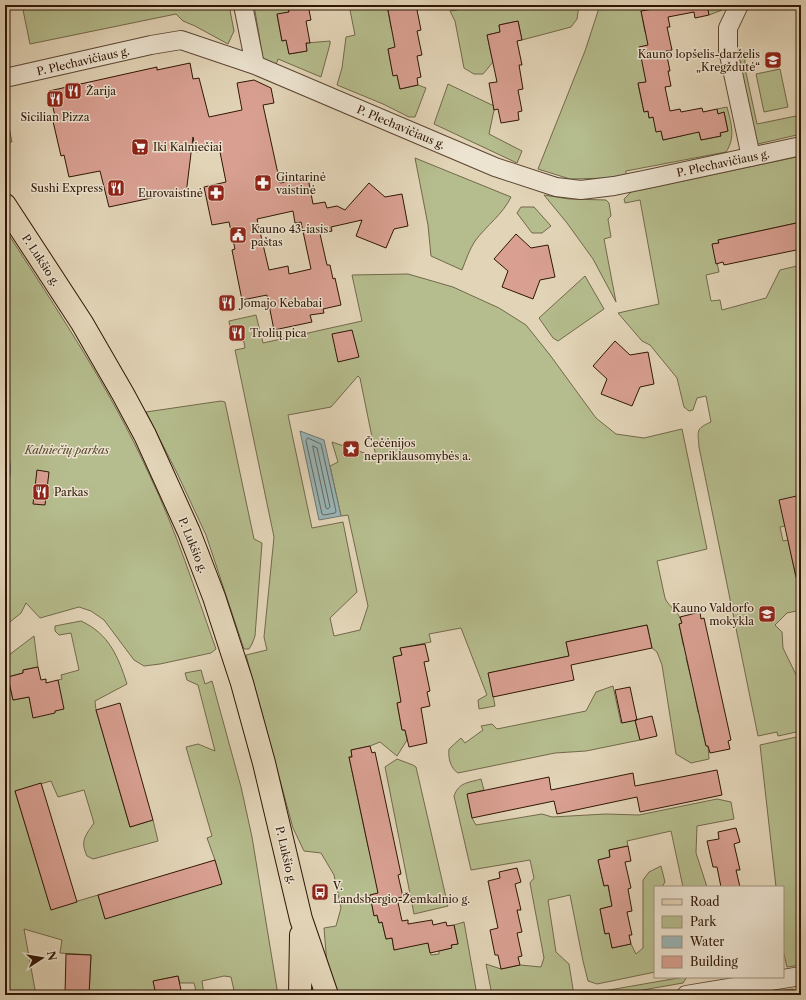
<svg xmlns="http://www.w3.org/2000/svg" width="806" height="1000" font-family="'Libre Caslon Text',serif">
<rect width="100%" height="100%" fill="#e2d4b7"/>
<filter id="stains"><feTurbulence type="fractalNoise" baseFrequency=".005" numOctaves="4"/><feColorMatrix values="0 0 0 0 .2 0 0 0 0 .09 0 0 0 0 .02 0 0 0 .5 -.17"/></filter>
<radialGradient id="worn" r=".72"><stop offset=".6" stop-color="#630" stop-opacity="0"/><stop offset="1" stop-color="#630" stop-opacity=".3"/></radialGradient>
<path fill="#b5bc8d" stroke="#72694a" fill-rule="evenodd" d="M22,5H229L234,31L228,44L195,26L183,21L176,14L30,44Z
M254,5H287L289,12L277,15L282,41L286,40L289,54L307,51L306,43L330,41V44L321,77L278,59L276,65L263,59Z
M349,5H387L391,27L400,47L388,49L393,75H397L400,89L418,85L426,88L415,117H409L383,104L337,85L342,68L346,37L355,35Z
M469,5H579L577,19L571,27L522,40L518,21L499,25L500,32L487,35L493,62L483,74H474L464,68L455,21L450,11L469,8Z
M600,5H652L653,9L641,11L645,32L650,31V81L638,84L644,112L648,111L649,118L653,117L661,131L663,140L685,135L698,128L701,140L721,136L720,133L728,131L724,112L718,114L717,109L727,107C731,123 736,137 726,152L626,171V176L610,178L570,179L538,169L585,51Z
M707,5H725L722,10L709,15Z
M745,51V68L757,124L801,115V134L758,144L755,139L737,57L738,53Z
M780,69L788,107L764,112L756,74Z
M448,84L494,106V110L489,134L522,151L517,163L434,124Z
M5,109L12,142L5,143Z
M801,156V222L718,240L719,243L713,244L719,272L706,275L711,301L720,300L722,310L766,298L780,270L801,265V495L785,526L780,527L783,541L788,540L801,600V610L787,613L775,625L782,632L783,648L801,685V731L778,736L777,732L758,736L699,447C698,431 695,429 711,422L706,396L697,398L693,410L689,411L684,407L677,378L650,345L642,341L618,313L659,304L640,200L625,203L624,199L631,192Z
M415,158L511,197C503,214 487,225 475,241C469,250 466,260 462,270L431,256L428,225Z
M544,195L569,199L606,200L609,203L611,216L608,219L611,237L604,239L616,302L593,259L567,223Z
M521,207H534L551,226L542,233H532L517,213Z
M5,229C56,308 110,388 149,474C176,530 195,590 216,649L211,653L160,664L144,666L134,660L104,620L91,611L79,607L40,618L26,603L21,613L5,626Z
M408,274L453,287L499,308L526,325L550,355L596,418L616,434L644,438L682,429L707,549L657,561L665,598C669,608 678,609 682,623L679,624L683,644L689,657L686,658L691,678L697,691L694,692L698,712H701V725L706,746H708L709,759L691,763L676,754L662,665L657,652L652,648L647,625L566,642L569,656L489,673L495,706L479,709L478,700L487,695L461,628L429,634L431,642L401,648L402,655L393,657L398,684L405,701L397,703L402,730H405L407,740L397,756L380,742L370,746L351,750L352,757H349L368,846L381,893L370,895L374,915H377L379,923L382,922L386,939L392,938L394,950L427,940L431,955L439,954V951L451,948V945L458,944L454,925L464,922L477,995H335L327,965L324,928L336,926L341,908L334,875L321,853L304,851L293,828L246,655L267,650L264,637L274,537L235,350L245,348L241,326L230,328L229,321L256,315L263,343L362,321L352,275ZM358,376L360,378L376,457L332,442L338,462L330,466L341,516L348,515L368,606L360,630L334,636L330,618L357,592L343,522L312,528L288,415L331,407Z
M585,276L604,309L558,341L553,338L539,318Z
M221,401L225,402L254,539L262,543L255,636L252,644L249,649H244L206,535L178,475L146,412Z
M81,621C109,634 118,656 127,684L95,701L96,710L130,827L153,820L158,841L93,859L87,856C80,841 85,836 94,823L84,790L58,797L51,781L15,791L51,909L98,895L105,918L215,860L207,838L212,836L186,747L198,744L215,751L198,685L187,680L185,673L201,670L205,684L212,681L241,787L252,837L278,995H235L231,977L224,976L202,981L204,995H197L194,983H180L178,976L154,981L156,995H89L91,955L60,953L62,940L24,929L36,995H5V658L34,636L38,667L23,670V673L8,677L13,700L29,697L33,717L55,711L58,680L62,679L61,675L79,670L71,633L59,635L55,631V626Z
M613,686L621,723L635,720L640,740L586,751L555,753L458,773C450,768 448,757 449,749L461,738L465,743L483,730L481,726L492,724L497,729L586,711L596,692Z
M801,736V965L787,967L783,950V887H776L760,745Z
M397,759L413,765L416,767L448,906L414,914L385,767Z
M481,779L484,790L468,794L472,818L476,825L542,814L552,817L606,814L639,815L717,799L731,802L734,819L697,826L696,853L707,887H683L671,831L627,841L628,846L609,850L610,857L598,860L604,886L608,885L612,906L600,909L605,934L609,933L612,948L631,944L636,954L643,948V880L649,872L661,866L665,882L662,887H655V972L597,984L588,981L583,961L570,895L548,900L556,952L569,964L574,995H492L486,964L501,969L520,965L541,967L544,958L530,883L534,878L530,860L471,870L454,796C459,782 468,783 481,779Z
M684,977H687L683,983L614,995H595L592,993Z
M793,989L797,992V995H753Z"/>
<path fill="#99b6b8" stroke="#6f7671" d="M300,431L324,440L341,516L319,520Z
M5,445C10,456 14,476 5,487Z"/>
<g fill="none" stroke-linecap="round" stroke-linejoin="round">
<path stroke="#64665f" stroke-width="1" d="M308,438L321,444L336,511L335,513L324,515L322,514L306,441Z
M313,446L317,448L330,507L328,509L326,508L313,448Z"/>
</g>
<path fill="#d9a092" stroke="#301606" fill-rule="evenodd" d="M287,5H308L311,20L306,21L310,43H306L307,51L289,54L286,40L282,41L277,14L289,12Z
M387,5H416L421,30L417,31L422,55L417,56L421,77L417,78L418,85L400,89L397,75L393,76L388,49L395,47Z
M652,5H707L709,15L695,18L694,12L668,17L670,27H667L672,50L666,51L670,71H668L671,86L665,87L670,111L680,109L681,112L702,108L703,112L717,109L718,114L724,112L728,131L720,133L721,136L701,140L699,132L663,140L661,131L656,132L653,117L649,118L648,111L644,112L638,83L646,82L639,47L648,45L641,11L653,9Z
M518,21L522,40L517,41L522,65H519L523,89L518,90L522,111L518,112L519,120L501,123L498,109L494,110L489,83L497,82L487,35L500,32L499,25Z
M190,63L193,79L199,78L209,117L242,110L237,83L254,80L271,88L274,103L263,105L280,183L308,178L313,204L325,202L327,208L337,206L345,210L369,183L385,197L402,194L408,226L394,229L386,248L356,236L362,220L331,227L332,231L320,234L327,265H330L333,279L335,278L341,305L323,309L324,313L310,315L312,322L274,330L267,295L242,300L232,250L235,249L229,222L212,225L204,187L226,182L219,147L196,152L193,137L186,194L173,197L170,194L109,207L100,171L69,177L64,155L61,156L52,117L55,116L49,91L157,67V70ZM293,211L295,223L301,222L311,269L289,274L288,266L269,270L257,219Z
M801,222V249L724,265L723,262L716,264L712,244L719,243L718,240Z
M516,234L531,248L548,245L555,277L540,280L533,299L502,287L508,271L494,259Z
M352,330L359,357L338,362L332,334Z
M615,341L630,355L648,352L654,384L640,387L632,406L601,394L607,379L593,366Z
M37,470L49,472L45,505L33,504Z
M801,495V576L796,577L779,500Z
M700,612L701,619L704,618L731,740L728,741L730,749L710,753L708,746H706L679,624L682,623L680,617Z
M647,625L652,648L571,665L574,680L493,697L488,673L569,656L566,642Z
M425,644L429,661L424,662L430,691L427,692L430,706L421,708L427,743L409,747L405,730H402L397,703L401,702L393,657L402,655L400,648Z
M38,667L41,680L46,679V683L58,680L64,709L55,711V713L33,718L29,697L13,700L8,677L23,673V670Z
M630,687L637,720L622,723L615,690Z
M120,703L153,820L130,827L96,710Z
M652,716L657,736L640,740L635,720Z
M370,746L372,753L375,752L401,874L398,875L403,897L397,898L402,921L408,920V924L432,920L433,925L446,922L447,926L454,925L458,944L451,945L452,948L430,953L428,943L394,950L392,938L386,939L382,922L379,923L377,915L374,916L370,895L378,893L349,757H352L351,750Z
M717,770L722,795L640,812L637,797L557,814L554,801L472,818L467,794L549,777L551,790L633,773L635,786Z
M41,783L77,902L51,910L15,791Z
M736,828L740,842L734,844L740,870H736L740,887H721L717,867H713L707,841L719,839L718,832Z
M628,846L631,861L625,862L631,888L628,889L632,911L627,912L632,935H629L631,944L612,948L609,933L605,934L600,909L612,906L608,885L604,886L598,860L610,857L609,850Z
M215,860L222,884L105,919L98,895Z
M517,868L521,882L515,884L521,910H517L522,932L517,933L522,956L518,957L520,965L501,969L498,955H495L490,930L498,928L488,881L500,878L499,872Z
M66,954L91,955L89,995H65Z
M178,976L182,995H156L153,981Z"/>
<g fill="none" stroke-linecap="round" stroke-linejoin="round">
<defs>
<path id="minor" d="M243,5L255,65
M739,5L728,28V50L751,157
M5,78L151,45L181,40L255,65L495,167L556,187L581,190L614,186L653,178L801,146
M686,995L801,976"/>
<path id="major" d="M5,205L82,323L123,394L145,435L189,532L214,597L242,683L264,763L301,919L327,995
M300,995L301,935"/>
</defs>
<use href="#minor" stroke="#5c4632" stroke-width="20"/>
<use href="#major" stroke="#301606" stroke-width="24"/>
<use href="#minor" stroke="#ece3d0" stroke-width="18"/>
<use href="#major" stroke="#e2d4b7" stroke-width="22"/>
</g>
<defs>
<symbol id="school-square" viewBox="-11 -11 22 22"><rect x="-9" y="-9" width="18" height="18" rx="4" fill="#8f2418" stroke="#ece3d0"/><path d="M0-5L7-2L0 1L-7-2ZM-4 1L0 2.5L4 1V4Q0 6-4 4Z" fill="#fff"/></symbol>
<symbol id="restaurant-square" viewBox="-11 -11 22 22"><rect x="-9" y="-9" width="18" height="18" rx="4" fill="#8f2418" stroke="#ece3d0"/><path d="M-5-6h1v4h1v-4h1v4h1v-4h1v5L-1.5 .5V6h-2V.5L-5-1ZM5-6V6H3V1.5H1.5Q1.5-4 5-6Z" fill="#fff"/></symbol>
<symbol id="supermarket-square" viewBox="-11 -11 22 22"><rect x="-9" y="-9" width="18" height="18" rx="4" fill="#8f2418" stroke="#ece3d0"/><path d="M-6-5.5h2.5l.6 2H6L4.5 2H-2.5L-4.4-4H-6ZM-1.5 3.2a1.3 1.3 0 1 0 .1 0ZM3 3.2a1.3 1.3 0 1 0 .1 0Z" fill="#fff"/></symbol>
<symbol id="pharmacy-square" viewBox="-11 -11 22 22"><rect x="-9" y="-9" width="18" height="18" rx="4" fill="#8f2418" stroke="#ece3d0"/><path d="M-2-6h4v4h4v4h-4v4h-4v-4h-4v-4h4Z" fill="#fff"/></symbol>
<symbol id="civic-square" viewBox="-11 -11 22 22"><rect x="-9" y="-9" width="18" height="18" rx="4" fill="#8f2418" stroke="#ece3d0"/><path d="M-.6-6.5H3V-4.5H.6V-3L4-1V1h2V6H-6V1h2V-1L-.6-3ZM-1.2 2.5V6h2.4V2.5Z" fill="#fff"/></symbol>
<symbol id="sight-square" viewBox="-11 -11 22 22"><rect x="-9" y="-9" width="18" height="18" rx="4" fill="#8f2418" stroke="#ece3d0"/><path d="M0-6L1.8-2.2L6-1.7L2.9 1.2L3.7 5.4L0 3.3L-3.7 5.4L-2.9 1.2L-6-1.7L-1.8-2.2Z" fill="#fff"/></symbol>
<symbol id="bus-square" viewBox="-11 -11 22 22"><rect x="-9" y="-9" width="18" height="18" rx="4" fill="#8f2418" stroke="#ece3d0"/><path d="M-5-6H5V4H4V6H2V4H-2V6H-4V4H-5ZM-3.5-4V0h7V-4ZM-3.5 1.2v1.5H-2V1.2ZM2 1.2v1.5H3.5V1.2Z" fill="#fff"/></symbol>
</defs>
<g fill-rule="evenodd">
<use href="#school-square" x="763" y="50" width="20" height="20"/>
<use href="#restaurant-square" x="63" y="81" width="20" height="20"/>
<use href="#restaurant-square" x="45" y="89" width="20" height="20"/>
<use href="#supermarket-square" x="130" y="137" width="20" height="20"/>
<use href="#pharmacy-square" x="253" y="173" width="20" height="20"/>
<use href="#restaurant-square" x="106" y="178" width="20" height="20"/>
<use href="#pharmacy-square" x="206" y="183" width="20" height="20"/>
<use href="#civic-square" x="228" y="225" width="20" height="20"/>
<use href="#restaurant-square" x="217" y="293" width="20" height="20"/>
<use href="#restaurant-square" x="227" y="323" width="20" height="20"/>
<use href="#sight-square" x="341" y="439" width="20" height="20"/>
<use href="#restaurant-square" x="31" y="482" width="20" height="20"/>
<use href="#school-square" x="757" y="604" width="20" height="20"/>
<use href="#bus-square" x="310" y="882" width="20" height="20"/>
</g>
<g text-anchor="middle" stroke-width="3" stroke-linejoin="round" paint-order="stroke">
<g font-size="11" fill="#301606" stroke="#ece3d0" text-anchor="start">
<text x="760" y="58" text-anchor="end">Kauno lopšelis-darželis<tspan x="760" dy="13">„Kregždutė“</tspan></text>
<text x="86" y="95">Žarija</text>
<text x="55" y="121" text-anchor="middle">Sicilian Pizza</text>
<text x="153" y="151">Iki Kalniečiai</text>
<text x="276" y="181">Gintarinė<tspan x="276" dy="13">vaistinė</tspan></text>
<text x="103" y="192" text-anchor="end">Sushi Express</text>
<text x="203" y="197" text-anchor="end">Eurovaistinė</text>
<text x="251" y="233">Kauno 43-iasis<tspan x="251" dy="13">paštas</tspan></text>
<text x="240" y="307">Jomajo Kebabai</text>
<text x="250" y="337">Trolių pica</text>
<text x="364" y="447">Čečėnijos<tspan x="364" dy="13">nepriklausomybės a.</tspan></text>
<text x="54" y="496">Parkas</text>
<text x="754" y="612" text-anchor="end">Kauno Valdorfo<tspan x="754" dy="13">mokykla</tspan></text>
<text x="333" y="890">V.<tspan x="333" dy="13">Landsbergio-Žemkalnio g.</tspan></text>
</g>
<g font-size="11" fill="#301606" stroke="#ece3d0">
<text transform="translate(83 61) rotate(-13)" y="4">P. Plechavičiaus g.</text>
<text transform="translate(401 127) rotate(23)" y="4">P. Plechavičiaus g.</text>
<text transform="translate(723 163) rotate(-12)" y="4">P. Plechavičiaus g.</text>
<text transform="translate(41 260) rotate(57)" y="4">P. Lukšio g.</text>
<text transform="translate(193 545) rotate(68)" y="4">P. Lukšio g.</text>
<text transform="translate(286 855) rotate(77)" y="4">P. Lukšio g.</text>
</g>
<g font-size="11" font-style="italic" fill="#58482e" stroke="#ece3d0">
<text x="67" y="454">Kalniečių parkas</text>
</g>
</g>
<rect width="806" height="1000" fill="none" stroke="#e2d4b7" stroke-width="20"/>
<rect x="6" y="6" width="794" height="988" fill="none" stroke="#301606" stroke-width="2"/>
<rect x="10" y="10" width="786" height="980" fill="none" stroke="#301606"/>
<rect x="654" y="886" width="130" height="92" fill="#ece3d0" stroke="#a1917f"/>
<rect x="662" y="899" width="20" height="6" fill="#e2d4b7" stroke="#a1917f"/>
<text x="690" y="906" font-size="12" fill="#301606">Road</text>
<rect x="662" y="916" width="20" height="12" fill="#b5bc8d" stroke="#a1917f"/>
<text x="690" y="926" font-size="12" fill="#301606">Park</text>
<rect x="662" y="936" width="20" height="12" fill="#99b6b8" stroke="#a1917f"/>
<text x="690" y="946" font-size="12" fill="#301606">Water</text>
<rect x="662" y="956" width="20" height="12" fill="#d9a092" stroke="#a1917f"/>
<text x="690" y="966" font-size="12" fill="#301606">Building</text>
<g transform="translate(42 958) rotate(78)" stroke="#ece3d0" stroke-width="3" paint-order="stroke">
<path d="M0-3L7 15L0 10L-7 15Z" fill="#301606"/>
<text y="-6" font-size="11" font-weight="bold" text-anchor="middle" fill="#301606">N</text>
</g>
<rect width="100%" height="100%" filter="url(#stains)"/>
<rect width="100%" height="100%" fill="url(#worn)"/>
</svg>
